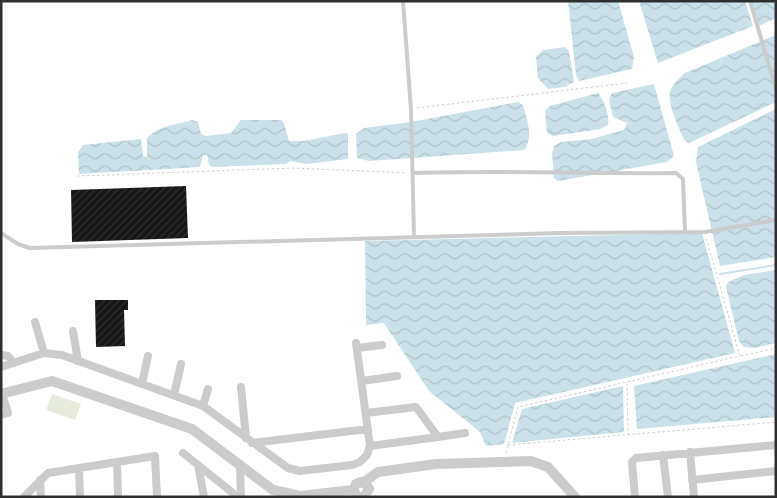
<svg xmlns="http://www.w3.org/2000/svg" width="777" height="498" font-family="Montserrat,sans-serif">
<defs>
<pattern id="water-waves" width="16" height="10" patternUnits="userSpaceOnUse" patternTransform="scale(1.25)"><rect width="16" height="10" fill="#cbe1e9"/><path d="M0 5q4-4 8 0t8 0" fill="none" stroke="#afc1c8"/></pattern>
<pattern id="building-hatch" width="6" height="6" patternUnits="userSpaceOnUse" patternTransform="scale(1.25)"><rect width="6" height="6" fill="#161616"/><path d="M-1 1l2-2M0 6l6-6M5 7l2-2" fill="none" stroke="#303030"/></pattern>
</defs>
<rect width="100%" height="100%" fill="#fff"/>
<path fill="#e6ebde" d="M52,394L81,404L75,420L46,410Z"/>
<path fill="url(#water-waves)" d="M568,1H618L634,57L632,69L579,81L576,75Z
M639,1H745L753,26L658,63Z
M751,1H776V18L759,26Z
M776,35V102L689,143L684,140C679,127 668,107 670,93C671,85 679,78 685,73Z
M565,47L569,51L574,82L565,87L548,89L538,78L536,57L543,50Z
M654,84L674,156L667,162L558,181L554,178L552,153L554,146L561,142L592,139L624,130L627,123L613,117L609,100L612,93Z
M598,93C604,100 610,116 608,125L600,129L553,136L547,133L545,111L550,106Z
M518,102L523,105C527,119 534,138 524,150L369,161L357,158L356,134L364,128L411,122Z
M776,109V257L720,266L696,162L698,147Z
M192,120L198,122L201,134L206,136L231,133L241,120H281L284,123L289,141H304L345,133L348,134V159L306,164L290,161L286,164L212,167L209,165L207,155H203L200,167L79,174L78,152L83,145L141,139L143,156L147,157V138C159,125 177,125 192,120Z
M702,233L735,353L515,403L504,444L486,446L480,432L429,391L384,323L366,325L365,241Z
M776,270V343L755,348L744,347L739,341L726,287L728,282L744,275Z
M776,354V417L637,429L634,386Z
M623,386L624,432L512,443L522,409Z"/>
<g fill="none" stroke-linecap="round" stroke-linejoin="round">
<path stroke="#cbe1e9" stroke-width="2" d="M720,274L776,265"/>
</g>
<path fill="url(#building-hatch)" d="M186,186L188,238L72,242L71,190Z
M95,300H128V310H124L125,346L96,347Z"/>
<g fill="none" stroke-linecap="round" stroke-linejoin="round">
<path stroke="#ccc" stroke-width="1" stroke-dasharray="2.5 2.5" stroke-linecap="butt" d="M417,108L627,83
M77,176L293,168L407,173
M741,356L776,348
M627,383L628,434
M508,445L776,422
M506,453L518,407L740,356L706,238"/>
<path stroke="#ccc" stroke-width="4" d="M403,1L411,110L414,237
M750,1L776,89
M413,173C501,170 588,174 676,173L683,179L685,232
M1,233L18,244L30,248L560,233L705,232L776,220"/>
<path stroke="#ccc" stroke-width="8" d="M35,322L44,353
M73,331L78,361
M357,348L382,345
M1,355L8,356L14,363
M1,367L44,353L62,355L203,406L288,468L300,471L352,465L360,462L367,455L370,446L356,343
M362,381L397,376
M142,384L148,356
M241,387L246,438
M174,395L181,364
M203,406L208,389
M366,413L416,407L438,437L370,446
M1,415L8,413L2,394
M438,437L465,433
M252,443L368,429
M690,452L694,497
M183,453L238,497
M663,455L668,497
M117,462L118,497
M198,465L204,497
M240,466L241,497
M79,468L80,497
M40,480L41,497
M692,480L776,471
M24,497L48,473L155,456L157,497
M635,497L632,462L636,458L776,445"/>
<path stroke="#ccc" stroke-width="10" d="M1,394L52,381L192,429L273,490L300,496L353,490
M364,482L378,472L436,464L531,461L548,467L575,497
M358,497L353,490L356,484L361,482L366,484L369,489L364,497"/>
</g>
<rect width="777" height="498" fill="none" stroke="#2f2f2f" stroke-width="5"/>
</svg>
